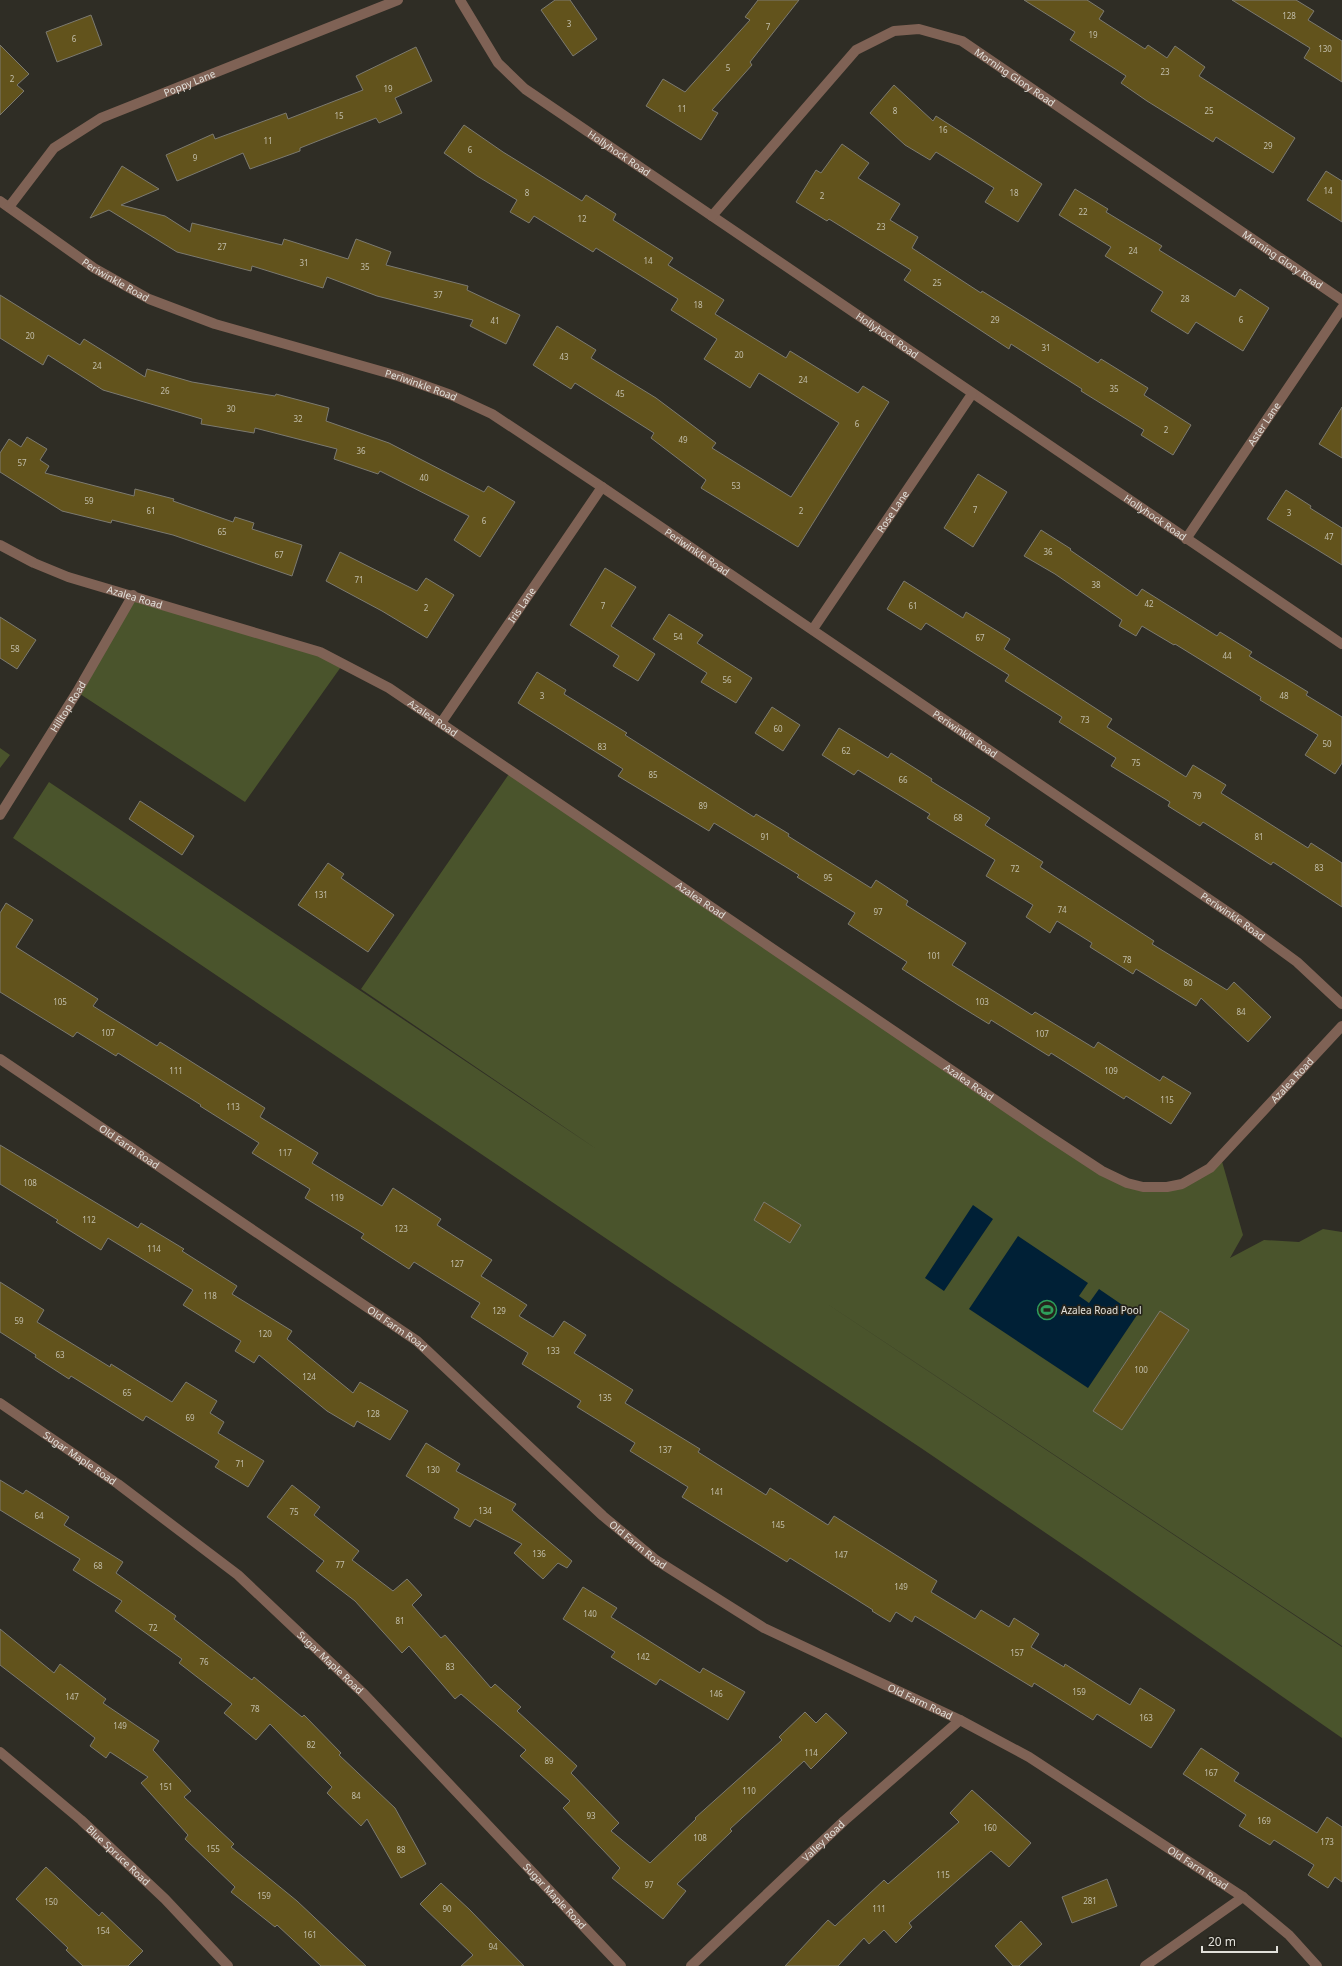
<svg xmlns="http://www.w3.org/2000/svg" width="1342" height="1966" font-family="'Noto Sans',sans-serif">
<rect width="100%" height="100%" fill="#2f2d25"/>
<path fill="#4a542c" d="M133,595L343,664L245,802L77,692Z
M0,748L10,755L0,768Z
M511,771L1127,1183L1167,1187L1221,1158L1243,1235L1230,1258L1264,1240L1299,1242L1323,1229L1342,1232V1646L820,1299L1342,1647V1738L1106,1574L921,1448L675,1285L13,838L49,782L598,1150L361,989Z"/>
<path fill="#002036" d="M973,1205L993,1219L944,1291L925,1278Z
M1018,1236L1088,1283L1079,1296L1089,1303L1099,1289L1137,1315L1088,1388L969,1309Z"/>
<path fill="#62531c" stroke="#7c7a70" d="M555,0H570L597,39L573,56L541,10Z
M758,0H799L750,62L752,65L712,110L718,113L701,140L646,106L663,79L685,92L750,20L745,17Z
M1024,0H1087L1104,11L1099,19L1145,49L1148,45L1167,58L1175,46L1205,67L1199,76L1295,138L1273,173L1216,137L1213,142L1147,101L1121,83L1126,76L1070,40L1075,32Z
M1232,0H1296L1314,11L1308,20L1342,41V82L1304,58L1310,48Z
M91,15L102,45L57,62L46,32Z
M0,45L29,74L17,85L24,91L0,115Z
M416,47L432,81L395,98L402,113L379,123L376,118L300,148V151L250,169L243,153L177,181L166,155L213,134L215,139L286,113L288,119L363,90L356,76Z
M894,85L933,121L936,116L1042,184L1018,222L985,202L994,188L936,152L930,160L905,145L870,113Z
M464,125L503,152L582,201L586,195L616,214L613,220L673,258L668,265L724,300L715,314L786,358L790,351L858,393L863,386L889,402L798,547L701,488L706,480L651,438L654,433L575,383L571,389L533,365L557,326L596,350L591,358L656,398L716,443L712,448L791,497L839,423L759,373L750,388L704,359L717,339L671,310L678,299L596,248L593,252L534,216L529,223L510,212L517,200L477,176L444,153Z
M842,144L869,163L858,178L900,204L890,220L918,237L912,248L981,293L982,291L1098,363L1101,359L1148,388L1144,395L1191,425L1173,455L1141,435L1144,430L1081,391L1082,389L1011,344L1009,349L904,280L911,270L829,219L827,221L796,202L816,170L821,173Z
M122,166L159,189L121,205L165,216L190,232L192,223L282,245L284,239L348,259L356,239L391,252L386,265L468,286L467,290L520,315L506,344L470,326L473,320L377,296L327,277L323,288L252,266L251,271L177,252L109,210L90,218Z
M1326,171L1342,181V222L1307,200Z
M1075,189L1108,209L1106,212L1162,246L1159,250L1235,297L1240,289L1269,308L1243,351L1196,322L1188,334L1151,311L1163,292L1105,256L1111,247L1059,215Z
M0,295L80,345L84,339L145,377L147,369L192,382L275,396L276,394L329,408L326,421L389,443L484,492L488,486L515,502L480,557L454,540L469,516L380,471L378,474L334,459L337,449L255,428L254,433L201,424L202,419L103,390L48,355L43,365L0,338Z
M1342,407V458L1319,444Z
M27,437L47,449L40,460L49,466L45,473L134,496L135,489L174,499L173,501L233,522L235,517L254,523L252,529L302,545L292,576L173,535L112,520L111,523L62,511L0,472V453L9,439L21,447Z
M978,474L1007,492L973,547L944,528Z
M1286,490L1311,506L1310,508L1342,528V565L1267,519Z
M1041,530L1071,549L1070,550L1137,596L1142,589L1217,636L1220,632L1252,652L1249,656L1308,692L1306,695L1342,717V763L1335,774L1305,755L1318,735L1260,700L1261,697L1175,644L1174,645L1142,626L1136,636L1119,626L1122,620L1055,574L1024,556Z
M340,552L417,591L426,578L454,595L427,638L382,611L326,581Z
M605,568L636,587L611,626L655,654L638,681L613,666L619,656L570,625Z
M904,581L963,618L966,612L1010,639L1004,649L1112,719L1107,727L1186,777L1193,765L1226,785L1221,793L1308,848L1311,843L1342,863V907L1273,862L1271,865L1203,822L1200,826L1168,806L1170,802L1111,766L1116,758L1059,722L1062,717L1005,681L1009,675L926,623L921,630L887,609Z
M669,614L703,635L697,643L752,678L736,703L701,682L707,673L653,639Z
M0,617L36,640L17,669L0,658Z
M537,672L566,690L564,694L627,733L625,735L754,817L756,814L789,834L788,836L871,888L876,880L908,901L906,905L966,943L952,965L1032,1015L1035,1012L1094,1048L1098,1042L1160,1081L1163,1076L1191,1093L1171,1124L1126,1096L1124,1099L1051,1053L1049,1056L991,1020L989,1024L958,1005L902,969L907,962L848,924L855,913L797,877L799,875L714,823L709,831L618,776L623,769L518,703Z
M772,707L800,725L783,751L755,733Z
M839,728L888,758L891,753L932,779L931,781L990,818L985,825L1043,862L1040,867L1154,941L1152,944L1227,990L1234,982L1271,1017L1248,1042L1201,998L1196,1006L1136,969L1133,974L1090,947L1092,943L1057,921L1050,933L1026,917L1033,905L986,876L995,860L927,818L930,814L858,770L854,775L822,755Z
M140,801L194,836L182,855L129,819Z
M328,863L344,874L341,878L394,915L368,952L298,905Z
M6,903L33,920L16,947L98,999L93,1006L157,1046L160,1042L265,1108L260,1117L318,1153L312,1163L382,1206L393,1188L441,1219L437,1225L492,1260L481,1276L527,1305L519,1316L553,1337L564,1321L586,1335L574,1353L633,1390L625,1403L700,1449L698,1452L766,1495L770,1488L828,1525L834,1516L937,1581L931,1592L975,1619L981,1610L1009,1627L1014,1618L1039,1634L1031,1647L1064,1667L1065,1664L1130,1705L1140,1688L1175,1710L1151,1748L1097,1714L1093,1720L1034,1683L1032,1687L915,1616L912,1622L896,1612L890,1622L872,1611L873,1610L790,1558L787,1562L682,1497L688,1487L630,1451L635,1443L577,1407L581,1401L522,1364L528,1353L471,1317L480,1303L414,1262L409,1269L361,1238L364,1234L305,1198L310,1189L252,1153L259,1143L200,1106L201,1105L118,1053L116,1056L77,1032L73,1037L0,992V913Z
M0,1145L138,1228L141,1223L184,1249L182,1251L237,1286L232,1294L292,1331L287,1339L353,1393L360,1382L408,1411L390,1440L357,1421L354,1427L327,1411L259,1355L254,1363L235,1351L241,1341L183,1305L193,1290L108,1238L101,1250L56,1222L58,1220L0,1184Z
M764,1202L801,1225L790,1243L754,1220Z
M0,1282L44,1310L37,1322L110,1367L111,1364L172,1402L186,1382L217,1401L210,1413L224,1422L218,1433L264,1461L248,1487L215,1467L219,1461L146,1416L143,1421L71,1376L69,1379L35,1357L36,1355L0,1332Z
M1160,1311L1189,1330L1122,1430L1093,1411Z
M426,1443L460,1464L456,1471L516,1504L512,1510L572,1561L567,1568L558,1563L543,1579L514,1553L522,1544L475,1519L470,1527L454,1518L459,1509L406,1476Z
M0,1480L23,1494L26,1490L69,1517L64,1525L123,1562L116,1573L176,1616L174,1619L252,1680L254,1677L302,1717L304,1715L341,1753L339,1755L395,1808L426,1864L401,1878L367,1819L361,1826L327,1793L332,1787L270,1724L256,1740L224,1713L232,1704L179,1663L182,1659L115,1611L122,1601L73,1570L80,1559L0,1510Z
M292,1485L320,1507L314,1515L359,1551L352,1560L393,1591L407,1579L422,1595L412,1605L441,1638L445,1635L491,1688L495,1684L521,1707L517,1711L577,1766L571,1773L619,1823L611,1831L650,1863L696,1819L695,1818L782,1740L779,1737L805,1712L816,1723L826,1713L847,1733L811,1769L804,1761L730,1829L732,1831L677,1884L686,1891L663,1919L612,1878L620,1868L563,1808L570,1801L520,1756L526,1750L461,1694L455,1699L409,1646L402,1653L355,1601L316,1571L324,1561L267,1517Z
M583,1587L617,1608L611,1617L700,1673L703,1668L745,1692L728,1720L660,1679L656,1685L611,1657L615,1652L563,1619Z
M0,1629L54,1673L60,1664L106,1699L103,1703L159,1741L153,1750L191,1791L184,1797L234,1844L231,1847L297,1901L366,1966H321L277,1925L275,1927L231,1892L235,1887L185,1839L188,1835L141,1783L148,1777L110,1752L106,1758L90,1746L95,1738L0,1665Z
M1201,1748L1239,1773L1234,1781L1317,1833L1327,1817L1342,1827V1882L1335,1877L1328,1888L1308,1875L1314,1865L1274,1840L1270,1845L1239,1826L1246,1815L1183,1774Z
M972,1790L1031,1843L1009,1867L991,1851L909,1923L912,1927L896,1943L884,1930L869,1944L864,1938L838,1966H785L828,1920L835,1926L884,1880L888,1884L959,1822L950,1813Z
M46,1867L99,1916L102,1912L143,1951L128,1966H83L66,1950L68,1948L16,1899Z
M1107,1879L1117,1906L1072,1923L1062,1897Z
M441,1883L470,1910L524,1966H461L473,1955L420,1904Z
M1021,1921L1042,1944L1019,1966H1013L995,1946Z"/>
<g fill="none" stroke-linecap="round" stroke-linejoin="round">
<g stroke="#7f6255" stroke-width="10">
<path id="s1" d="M460,0L498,63L525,89L1342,644"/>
<path id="s2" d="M0,201L94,268L149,299L215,324L398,376L451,395L492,414L602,487L1241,921L1297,962L1342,1004"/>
<path id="s3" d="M9,207L54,148L101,118L398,0"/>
<path id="s4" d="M712,216L856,50L894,31L919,29L962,41L1342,300"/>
<path id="s5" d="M1186,539L1342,308"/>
<path id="s6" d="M0,545L34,563L68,577L320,652L389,688L1041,1131L1102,1171L1127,1183L1143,1187H1167L1182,1184L1210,1168L1342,1026"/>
<path id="s7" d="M813,629L972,394"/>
<path id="s8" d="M441,723L602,487"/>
<path id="s9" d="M0,815L77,692L133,595"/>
<path id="s10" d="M0,1059L417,1341L603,1516L656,1560L764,1628L960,1720L1029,1757L1243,1897L1289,1935L1317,1966"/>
<path id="s11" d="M0,1403L118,1484L238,1575L364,1694L621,1966"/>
<path id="s12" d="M0,1752L81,1820L165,1899L228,1966"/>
<path id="s13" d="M691,1966L844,1821L960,1720"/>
<path d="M1145,1966L1243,1897"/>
</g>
</g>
<defs>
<symbol id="stadium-ring" viewBox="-11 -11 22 22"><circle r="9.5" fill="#25231b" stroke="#2e9e5b" stroke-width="1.5"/><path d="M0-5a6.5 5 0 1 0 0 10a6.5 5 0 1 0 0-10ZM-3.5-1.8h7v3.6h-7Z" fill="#2e9e5b"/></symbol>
</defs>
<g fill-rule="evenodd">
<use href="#stadium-ring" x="1036" y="1299" width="22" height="22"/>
</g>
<g text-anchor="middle" stroke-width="3.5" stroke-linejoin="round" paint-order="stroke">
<g font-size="8" fill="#c2beab">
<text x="1289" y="19">128</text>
<text x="569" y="27">3</text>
<text x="768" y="30">7</text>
<text x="1093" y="38">19</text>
<text x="74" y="42">6</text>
<text x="1325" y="52">130</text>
<text x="728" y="71">5</text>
<text x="1165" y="75">23</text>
<text x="12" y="82">2</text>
<text x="388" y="92">19</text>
<text x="682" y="112">11</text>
<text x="895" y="114">8</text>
<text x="1209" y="114">25</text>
<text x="339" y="119">15</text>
<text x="943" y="133">16</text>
<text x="268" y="144">11</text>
<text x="1268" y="149">29</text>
<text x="470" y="153">6</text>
<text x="195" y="161">9</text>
<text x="1328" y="194">14</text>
<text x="527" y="196">8</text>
<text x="1014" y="196">18</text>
<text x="822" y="199">2</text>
<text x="1083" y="215">22</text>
<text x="582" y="222">12</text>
<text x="881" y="230">23</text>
<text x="222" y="250">27</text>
<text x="1133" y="254">24</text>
<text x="648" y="264">14</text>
<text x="304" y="266">31</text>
<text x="365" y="270">35</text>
<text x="937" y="286">25</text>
<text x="438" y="298">37</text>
<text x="1185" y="302">28</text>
<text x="698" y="308">18</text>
<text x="995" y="323">29</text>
<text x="1241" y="323">6</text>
<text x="495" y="324">41</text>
<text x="30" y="339">20</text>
<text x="1046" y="351">31</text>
<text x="739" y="358">20</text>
<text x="564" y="360">43</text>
<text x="97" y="369">24</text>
<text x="803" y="383">24</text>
<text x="1114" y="392">35</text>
<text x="165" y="394">26</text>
<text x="620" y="397">45</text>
<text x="231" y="412">30</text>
<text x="298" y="422">32</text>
<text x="857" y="427">6</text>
<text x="1166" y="433">2</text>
<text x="683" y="443">49</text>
<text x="361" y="454">36</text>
<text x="22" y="466">57</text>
<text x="424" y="481">40</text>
<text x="736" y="489">53</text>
<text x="89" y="504">59</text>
<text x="975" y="513">7</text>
<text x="151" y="514">61</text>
<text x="801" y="514">2</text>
<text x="1289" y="516">3</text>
<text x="484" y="524">6</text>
<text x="222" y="535">65</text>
<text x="1329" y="540">47</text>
<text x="1048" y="555">36</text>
<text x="279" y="558">67</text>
<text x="359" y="583">71</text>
<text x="1096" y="588">38</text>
<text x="1149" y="607">42</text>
<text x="603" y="609">7</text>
<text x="913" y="609">61</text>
<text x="426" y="611">2</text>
<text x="678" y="640">54</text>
<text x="980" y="641">67</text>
<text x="15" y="652">58</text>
<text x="1227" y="659">44</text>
<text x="727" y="683">56</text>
<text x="542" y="699">3</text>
<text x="1284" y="699">48</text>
<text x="1085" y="723">73</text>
<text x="778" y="732">60</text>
<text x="1327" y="747">50</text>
<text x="602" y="750">83</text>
<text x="846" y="754">62</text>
<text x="1136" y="766">75</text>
<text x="653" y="778">85</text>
<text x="903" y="783">66</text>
<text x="1197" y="799">79</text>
<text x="703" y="809">89</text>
<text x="958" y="821">68</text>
<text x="765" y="840">91</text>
<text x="1259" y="840">81</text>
<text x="1319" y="871">83</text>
<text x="1015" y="872">72</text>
<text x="828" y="881">95</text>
<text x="321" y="898">131</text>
<text x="1062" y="913">74</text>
<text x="878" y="915">97</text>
<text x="934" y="959">101</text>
<text x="1127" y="963">78</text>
<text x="1188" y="986">80</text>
<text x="60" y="1005">105</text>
<text x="982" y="1005">103</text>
<text x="1241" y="1015">84</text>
<text x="108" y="1036">107</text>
<text x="1042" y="1037">107</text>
<text x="176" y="1074">111</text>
<text x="1111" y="1074">109</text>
<text x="1167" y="1103">115</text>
<text x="233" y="1110">113</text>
<text x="285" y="1156">117</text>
<text x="30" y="1186">108</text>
<text x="337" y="1201">119</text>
<text x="89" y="1223">112</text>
<text x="401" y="1232">123</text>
<text x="154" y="1252">114</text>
<text x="457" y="1267">127</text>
<text x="210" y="1299">118</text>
<text x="499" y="1314">129</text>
<text x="19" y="1324">59</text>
<text x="265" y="1337">120</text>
<text x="553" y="1354">133</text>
<text x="60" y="1358">63</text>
<text x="1141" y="1373">100</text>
<text x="309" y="1380">124</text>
<text x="127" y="1396">65</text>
<text x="605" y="1401">135</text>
<text x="373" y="1417">128</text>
<text x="190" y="1421">69</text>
<text x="665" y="1453">137</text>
<text x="240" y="1467">71</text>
<text x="433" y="1473">130</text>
<text x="717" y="1495">141</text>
<text x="485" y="1514">134</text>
<text x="294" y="1515">75</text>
<text x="39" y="1519">64</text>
<text x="778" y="1528">145</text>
<text x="539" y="1557">136</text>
<text x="841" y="1558">147</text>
<text x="340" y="1568">77</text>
<text x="98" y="1569">68</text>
<text x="901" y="1590">149</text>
<text x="590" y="1617">140</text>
<text x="400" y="1624">81</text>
<text x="153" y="1631">72</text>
<text x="1017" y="1656">157</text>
<text x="643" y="1660">142</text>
<text x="204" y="1665">76</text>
<text x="450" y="1670">83</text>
<text x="1079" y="1695">159</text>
<text x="716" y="1697">146</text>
<text x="72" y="1700">147</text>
<text x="255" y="1712">78</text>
<text x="1146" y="1721">163</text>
<text x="120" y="1729">149</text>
<text x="311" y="1748">82</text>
<text x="811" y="1756">114</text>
<text x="549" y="1764">89</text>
<text x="1211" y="1776">167</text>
<text x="166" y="1790">151</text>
<text x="749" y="1794">110</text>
<text x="356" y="1799">84</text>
<text x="591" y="1819">93</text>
<text x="1264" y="1824">169</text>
<text x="990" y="1831">160</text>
<text x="700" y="1841">108</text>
<text x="1327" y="1845">173</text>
<text x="213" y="1852">155</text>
<text x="401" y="1853">88</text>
<text x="943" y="1878">115</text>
<text x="649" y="1888">97</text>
<text x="264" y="1899">159</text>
<text x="1090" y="1904">281</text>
<text x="51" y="1905">150</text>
<text x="447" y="1912">90</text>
<text x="879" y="1912">111</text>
<text x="103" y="1934">154</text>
<text x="310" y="1938">161</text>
<text x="493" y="1950">94</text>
</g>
<g font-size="10" fill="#e2e1db" stroke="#25231b">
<text dy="4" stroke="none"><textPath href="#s4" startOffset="396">Morning Glory Road</textPath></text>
<text dy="4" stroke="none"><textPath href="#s3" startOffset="225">Poppy Lane</textPath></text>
<text dy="4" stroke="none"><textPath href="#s1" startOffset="225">Hollyhock Road</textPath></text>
<text dy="4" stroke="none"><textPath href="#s4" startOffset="720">Morning Glory Road</textPath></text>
<text dy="4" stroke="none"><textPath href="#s2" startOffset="140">Periwinkle Road</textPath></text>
<text dy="4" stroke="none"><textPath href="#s1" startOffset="549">Hollyhock Road</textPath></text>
<text dy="4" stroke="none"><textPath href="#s2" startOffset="464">Periwinkle Road</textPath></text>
<text dy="4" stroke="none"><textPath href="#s5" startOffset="139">Aster Lane</textPath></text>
<text dy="4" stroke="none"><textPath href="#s7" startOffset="142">Rose Lane</textPath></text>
<text dy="4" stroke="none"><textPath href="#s1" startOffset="873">Hollyhock Road</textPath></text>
<text dy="4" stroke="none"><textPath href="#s2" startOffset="788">Periwinkle Road</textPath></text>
<text dy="4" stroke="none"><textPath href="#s6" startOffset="145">Azalea Road</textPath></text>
<text dy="4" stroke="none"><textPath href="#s8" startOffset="143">Iris Lane</textPath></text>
<text dy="4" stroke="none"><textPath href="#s9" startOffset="128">Hilltop Road</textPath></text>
<text dy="4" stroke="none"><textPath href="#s6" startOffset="469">Azalea Road</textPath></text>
<text dy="4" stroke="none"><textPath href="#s2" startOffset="1112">Periwinkle Road</textPath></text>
<text dy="4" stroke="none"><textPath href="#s6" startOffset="793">Azalea Road</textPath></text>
<text dy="4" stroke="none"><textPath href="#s2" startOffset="1436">Periwinkle Road</textPath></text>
<text dy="4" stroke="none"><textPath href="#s6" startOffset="1513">Azalea Road</textPath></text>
<text dy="4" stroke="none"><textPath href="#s6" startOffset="1117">Azalea Road</textPath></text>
<text dy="4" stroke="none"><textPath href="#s10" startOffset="156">Old Farm Road</textPath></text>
<text dy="4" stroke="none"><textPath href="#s10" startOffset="480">Old Farm Road</textPath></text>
<text dy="4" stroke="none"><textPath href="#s11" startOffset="97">Sugar Maple Road</textPath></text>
<text dy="4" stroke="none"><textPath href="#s10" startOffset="804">Old Farm Road</textPath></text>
<text dy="4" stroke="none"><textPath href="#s11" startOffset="421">Sugar Maple Road</textPath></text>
<text dy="4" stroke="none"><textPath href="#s10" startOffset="1128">Old Farm Road</textPath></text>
<text dy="4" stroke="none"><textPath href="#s13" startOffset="182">Valley Road</textPath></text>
<text dy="4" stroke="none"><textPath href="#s12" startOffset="157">Blue Spruce Road</textPath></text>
<text dy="4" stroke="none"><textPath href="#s10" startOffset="1452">Old Farm Road</textPath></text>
<text dy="4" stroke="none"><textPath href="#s11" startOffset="745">Sugar Maple Road</textPath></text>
</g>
<g font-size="10" fill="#e2e1db" stroke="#25231b" text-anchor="start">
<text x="1061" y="1314">Azalea Road Pool</text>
</g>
</g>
<path d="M1202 1946v6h75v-6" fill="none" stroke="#e2e1db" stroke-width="2"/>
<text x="1208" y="1946" font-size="12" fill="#e2e1db" stroke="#25231b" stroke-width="3" paint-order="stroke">20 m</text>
</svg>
